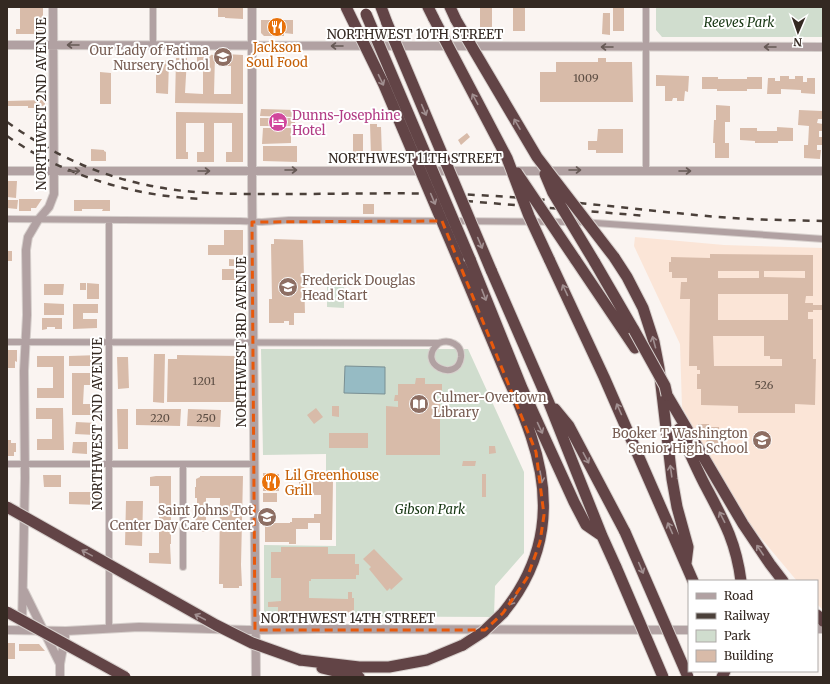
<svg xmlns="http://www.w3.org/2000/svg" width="830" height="684" font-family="Merriweather,serif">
<rect width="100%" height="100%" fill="#faf4f1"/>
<path fill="#fbe5d7" d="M635,237L724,245L823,248V610L817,604V581H797L750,525L718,472L682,407L680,344L634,246Z"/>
<path fill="#d0ddce" d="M656,7H823V37H662L656,30Z
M327,279H344V308L327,307Z
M261,349H468L524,472V553L495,586L494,617L264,616V545L336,546V473H326V454L263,455Z"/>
<path fill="#96bbc4" stroke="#798f93" d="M345,366L385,367V394L344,393Z"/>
<path fill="#d8bba9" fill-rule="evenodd" d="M20,7H43V34H16V29H20Z
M218,7H243V19L225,18V17H218Z
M480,7H492V30H480Z
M513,7H525V31H513Z
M613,7H624V31H613Z
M603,13H610V35L602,34Z
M261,20H293V34L284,33V36H264L261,33Z
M197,54L215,55L214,94H231V66H226V54L243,55V104L175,103L176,58H187L185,93L203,94V65H197Z
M598,58H606V62H632L633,102H540V72H556V62H598Z
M156,60L169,61L168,94L156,93Z
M100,72L111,73V104H100Z
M656,75L689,76L688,92L685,91L684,101H677V98H673L672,101H665V86H656Z
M780,76H789V79H795V76H803V82H807V78H815V94L801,93V90L781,89V94H767L768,78H775V81H780Z
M702,77H718V79H747V77H762V89H747V91H717V89H702Z
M45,100V108H28V106H7V101Z
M716,105L730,106V122H725V143H729V158H715V143H713L714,120H716Z
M261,109L295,110V117L260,116Z
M799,110L822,111V119H818L817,123L823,124V131H819V137H822V145H817V150H821L820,159L804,158V145H808L809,126L798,125Z
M176,112L243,113V162H226V152H232V123H214V162H197V152H204V123H186V152H188V159H176Z
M260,118H295V126H260Z
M370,124H377V127H381L382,156H371Z
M777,127L793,128V141H778V143H755V141L740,140V128H757V131H777Z
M263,128H291V143L262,144Z
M598,129H623V153H596V150H588V141H597Z
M467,133L470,137L461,145L458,140Z
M353,134H363V160H353Z
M263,146H297V162L263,161Z
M91,149L104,150V151L106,152V161H91Z
M8,181H17L16,198L7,197Z
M19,199H42L36,208H31V211H19Z
M7,200H18L17,209L7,208Z
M74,200H110V211H102L103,209H82V211H74Z
M363,204H374V214H363Z
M224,230H243V255H208V245H224Z
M274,239L303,240L305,313H294V325H289V321H284V323H269V299H272L271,244H274Z
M7,251H12V261H7Z
M710,254L813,255V296H806L805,303H813V305H823V310H813V312H808V319H813V359H816L815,405L795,404V413H738V406L701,405V389H697V374H700V370H697V366H689L690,299H680L681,282H687V278H672V272H669V262H671V257L710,258ZM718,271H759V278H718ZM764,271H805V278L764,277ZM718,294H788V320H718ZM713,336H764V356H770V359H782V366H714Z
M229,259L243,260V266H229Z
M222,269H241V280H222Z
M80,283H86V290H80Z
M87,283L99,284V299H87Z
M44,284H64L63,295H44Z
M44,303L64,304V315H44Z
M73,304H98V313H83V319H97V328L73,329Z
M42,318H62V329H55V327H47V329L42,330Z
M7,350H17V362L15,361V368H7Z
M154,354H165L164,403L153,402Z
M100,355V366H69V356Z
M177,355L237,356L240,359V402H167L168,359H177Z
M37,356H64V398H37V388H53V367H37Z
M117,357H128L129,388L118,389Z
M72,373H99V385H84L83,404H99V415H72Z
M416,378H425V384H442V392H437V402H440V455H386V406L398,407V401H394L395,395H398V384H415Z
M332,406H339V417L332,416Z
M36,408H63L64,450H37V439H52V419H36Z
M316,408L323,417L314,424L307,415Z
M117,409H128V449H118Z
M136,409H181L180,426L136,425Z
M188,409L221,410L220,427L187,426Z
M76,422L96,423L95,435L75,434Z
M698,424H709V427H719V430H721V445L717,444V448L706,447L707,436H703V428H698Z
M329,433H368V448H329Z
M7,440H11V443H16V452H14V456H7Z
M73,442H87V454L72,453Z
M489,446H495L496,453L489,454Z
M463,461H476L475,466H462Z
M263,473L279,474V491H263Z
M482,474H486V497H482Z
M43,475H61V487H44Z
M156,476H171V544H170L171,564L149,563V553H159V486H150V477Z
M200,476H243L241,565L242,586H239V588H223V584H219L220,498H206V532L195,531L196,508H197V498H195V487H196V479L200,477Z
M299,481H333L332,540H320V523H308V529H296V544H289V542H265V523H290V522H292V518H314V514H321V495H299Z
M69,492H99V505L69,504Z
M263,493H277V502H263Z
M126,501H143L142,546L125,545Z
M281,547H328V554H355V564H359V575H356V579H311V581H309V598L348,599V592H352V598H354V614H316V612H278V607H268V602L281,601V578H271V552H281Z
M374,549L403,579L391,590L390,588L387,591L369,569L371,567L363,559Z
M7,643H15V659H7Z
M19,644H39L45,651H19Z"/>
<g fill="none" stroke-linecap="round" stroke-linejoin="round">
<defs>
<path id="minor" d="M646,7V171
M153,45V7
M7,219L240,221L262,222L289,220L443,221
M452,221L581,222L823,239
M7,342L439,343C449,339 462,344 461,357C458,384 414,364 439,343
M7,464H254
M183,464V567
M109,628V220"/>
<path id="tertiary" d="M252,7V186L256,677
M7,45L823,47
M7,171H823
M24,591L60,664
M22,624L25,478L24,371L27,315L26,250L28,237L31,232L38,220L49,207L54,194L53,7
M817,629H823
M7,630L66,631L139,627L247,630L318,629L689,630
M60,677V664L66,631"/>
<path id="motorway" d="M381,7L387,23
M428,7L434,19
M450,7L456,20
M614,257L627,277L643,308L654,342L659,368L672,479L677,507L688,547L686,563
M458,259C474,297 490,335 506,374C515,394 524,415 531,436C553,501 547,559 503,613
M470,259L522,388L574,502L586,525L602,536
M549,259L604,377L693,581
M575,259L635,348
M594,261L634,330
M491,270L549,403L602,536L616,567
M667,395L743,524L770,564L783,581
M555,409L569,426L625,532
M679,429C688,449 696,468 706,487C724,521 736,542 741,581
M817,615L823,621
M300,660L359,667H389L427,660L463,645
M322,668L359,677
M722,677L725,671"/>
</defs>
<use href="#minor" stroke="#d6cfcc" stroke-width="8"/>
<use href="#tertiary" stroke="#d6cfcc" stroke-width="10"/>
<use href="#motorway" stroke="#d6cfcc" stroke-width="13"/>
<use href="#minor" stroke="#b1a1a2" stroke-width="6"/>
<use href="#tertiary" stroke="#b1a1a2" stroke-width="8"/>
<use href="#motorway" stroke="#624446" stroke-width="11"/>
<path stroke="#4b403a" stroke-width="2.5" stroke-dasharray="7 7" stroke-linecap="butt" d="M7,122C49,152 96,175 147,185C192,195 238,194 284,194C348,194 413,192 477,195C558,199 638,210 718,217C753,220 788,220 823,221
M7,136C64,176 133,196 202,199
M466,201L647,216"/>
<defs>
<path id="motorway-bridge" d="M346,7L384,85L458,259
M366,14L470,259
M434,19L507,158L529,216L549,259
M456,20L537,157L614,257
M387,23L491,270
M517,173L575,259
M545,174L553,193L594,261
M634,330L665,386L667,395
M7,507L216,625L252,643L300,660
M625,532L688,677
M616,567L663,677
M7,612L125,677
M463,645L483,632L503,613"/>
</defs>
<use href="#motorway-bridge" stroke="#d6cfcc" stroke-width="13" stroke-linecap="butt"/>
<use href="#motorway-bridge" stroke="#624446" stroke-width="11"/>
</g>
<defs><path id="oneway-shaft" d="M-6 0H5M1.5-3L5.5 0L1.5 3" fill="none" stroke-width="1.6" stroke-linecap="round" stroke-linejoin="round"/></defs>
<g stroke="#665955">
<use href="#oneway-shaft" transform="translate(73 45) rotate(180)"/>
<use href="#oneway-shaft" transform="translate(337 46) rotate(-180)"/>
<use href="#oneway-shaft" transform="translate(607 47) rotate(-180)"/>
<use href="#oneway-shaft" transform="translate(770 47) rotate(-180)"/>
<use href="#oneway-shaft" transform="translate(291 170)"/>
<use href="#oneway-shaft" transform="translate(575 170)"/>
<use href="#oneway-shaft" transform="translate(74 171) rotate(-1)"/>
<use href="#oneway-shaft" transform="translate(204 171)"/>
<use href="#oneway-shaft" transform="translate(685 171)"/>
</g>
<g stroke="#a18f90">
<use href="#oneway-shaft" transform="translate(381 80) rotate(64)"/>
<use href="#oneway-shaft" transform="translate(475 99) rotate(-118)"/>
<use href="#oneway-shaft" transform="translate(424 110) rotate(67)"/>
<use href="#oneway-shaft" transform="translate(517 124) rotate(-120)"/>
<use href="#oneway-shaft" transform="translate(433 199) rotate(67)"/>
<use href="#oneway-shaft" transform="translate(480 243) rotate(67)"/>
<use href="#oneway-shaft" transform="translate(565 290) rotate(-115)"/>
<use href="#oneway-shaft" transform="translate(484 295) rotate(69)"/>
<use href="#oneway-shaft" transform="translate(654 342) rotate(-105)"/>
<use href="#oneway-shaft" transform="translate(619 409) rotate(-114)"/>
<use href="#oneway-shaft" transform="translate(540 428) rotate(65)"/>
<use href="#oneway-shaft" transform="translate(586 458) rotate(62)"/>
<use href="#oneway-shaft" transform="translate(671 471) rotate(-98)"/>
<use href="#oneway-shaft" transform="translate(541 477) rotate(81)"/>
<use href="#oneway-shaft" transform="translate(722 517) rotate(-117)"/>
<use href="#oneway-shaft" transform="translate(670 528) rotate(-114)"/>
<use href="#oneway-shaft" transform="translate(760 550) rotate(-124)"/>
<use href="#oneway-shaft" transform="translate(87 553) rotate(-151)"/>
<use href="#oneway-shaft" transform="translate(641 568) rotate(67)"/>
<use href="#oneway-shaft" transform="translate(513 600) rotate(126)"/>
<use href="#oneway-shaft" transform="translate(200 617) rotate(-152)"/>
</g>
<path fill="none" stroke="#e8590c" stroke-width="3" stroke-dasharray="8 5" stroke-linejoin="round" d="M442,221L536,452L544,515L540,542L527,578L503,613L485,630H255L252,222Z"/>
<defs>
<symbol id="restaurant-disc" viewBox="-11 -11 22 22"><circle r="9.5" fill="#e8710a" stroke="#fff"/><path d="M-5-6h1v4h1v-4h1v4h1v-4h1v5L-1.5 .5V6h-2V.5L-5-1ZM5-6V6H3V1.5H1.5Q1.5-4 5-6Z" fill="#fff"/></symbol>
<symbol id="school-disc" viewBox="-11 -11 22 22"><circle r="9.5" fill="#8d6e63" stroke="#fff"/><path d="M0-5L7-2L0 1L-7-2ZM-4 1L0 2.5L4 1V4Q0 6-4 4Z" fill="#fff"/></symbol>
<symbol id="hotel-disc" viewBox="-11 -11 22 22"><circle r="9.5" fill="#d1479c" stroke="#fff"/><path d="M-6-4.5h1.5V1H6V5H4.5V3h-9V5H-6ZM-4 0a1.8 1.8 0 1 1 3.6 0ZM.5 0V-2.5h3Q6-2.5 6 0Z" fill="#fff"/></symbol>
<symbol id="library-disc" viewBox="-11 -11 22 22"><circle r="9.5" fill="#8d6e63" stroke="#fff"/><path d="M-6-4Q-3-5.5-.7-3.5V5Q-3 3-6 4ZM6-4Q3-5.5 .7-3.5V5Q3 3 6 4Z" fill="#fff"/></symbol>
</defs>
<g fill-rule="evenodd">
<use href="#restaurant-disc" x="266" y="16" width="22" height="22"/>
<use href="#school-disc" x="212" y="46" width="22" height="22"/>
<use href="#hotel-disc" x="267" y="111" width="22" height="22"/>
<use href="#school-disc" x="277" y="276" width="22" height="22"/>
<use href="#library-disc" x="408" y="393" width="22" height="22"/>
<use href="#school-disc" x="751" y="429" width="22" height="22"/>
<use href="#restaurant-disc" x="260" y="471" width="22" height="22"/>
<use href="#school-disc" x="256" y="506" width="22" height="22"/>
</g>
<g text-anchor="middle" stroke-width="4" stroke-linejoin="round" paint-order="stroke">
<g font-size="11" fill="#5d4e44">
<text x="586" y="82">1009</text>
<text x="204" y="385">1201</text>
<text x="764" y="389">526</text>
<text x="160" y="422">220</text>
<text x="206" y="422">250</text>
</g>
<g font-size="13" font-style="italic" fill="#163612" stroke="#fff">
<text x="739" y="27">Reeves Park</text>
<text x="430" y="514">Gibson Park</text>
</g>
<g font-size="13" fill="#342922" stroke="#fff">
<text x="415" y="39">NORTHWEST 10TH STREET</text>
<text transform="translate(41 104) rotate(-90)" y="5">NORTHWEST 2ND AVENUE</text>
<text x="415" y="163">NORTHWEST 11TH STREET</text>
<text transform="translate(241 342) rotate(-90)" y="5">NORTHWEST 3RD AVENUE</text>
<text transform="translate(97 424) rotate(-90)" y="5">NORTHWEST 2ND AVENUE</text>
<text x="348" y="623">NORTHWEST 14TH STREET</text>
</g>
<g font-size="13" fill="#c56008" stroke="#fff">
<text x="277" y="52">Jackson<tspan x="277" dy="15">Soul Food</tspan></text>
<text x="285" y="480" text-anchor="start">Lil Greenhouse<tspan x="285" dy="15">Grill</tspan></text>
</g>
<g font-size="13" fill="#785e54" stroke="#fff" text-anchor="end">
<text x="209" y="55">Our Lady of Fatima<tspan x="209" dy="15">Nursery School</tspan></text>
<text x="302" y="285" text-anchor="start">Frederick Douglas<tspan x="302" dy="15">Head Start</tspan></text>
<text x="433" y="402" text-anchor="start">Culmer-Overtown<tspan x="433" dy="15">Library</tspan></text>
<text x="748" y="438">Booker T Washington<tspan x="748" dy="15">Senior High School</tspan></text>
<text x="253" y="515">Saint Johns Tot<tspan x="253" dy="15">Center Day Care Center</tspan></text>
</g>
<g font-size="13" fill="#b23c85" stroke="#fff" text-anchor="start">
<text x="292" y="120">Dunns-Josephine<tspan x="292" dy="15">Hotel</tspan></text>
</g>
</g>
<rect width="830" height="684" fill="none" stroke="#342922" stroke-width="16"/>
<rect x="688" y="580" width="130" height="92" fill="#ffffff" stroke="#aea9a7"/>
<rect x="696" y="593" width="20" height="6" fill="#b1a1a2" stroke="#aea9a7"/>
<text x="724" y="600" font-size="12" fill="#342922">Road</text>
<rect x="696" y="613" width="20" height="6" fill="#4b403a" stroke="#aea9a7"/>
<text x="724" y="620" font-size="12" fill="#342922">Railway</text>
<rect x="696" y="630" width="20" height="12" fill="#d0ddce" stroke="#aea9a7"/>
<text x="724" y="640" font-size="12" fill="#342922">Park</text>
<rect x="696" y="650" width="20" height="12" fill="#d8bba9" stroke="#aea9a7"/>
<text x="724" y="660" font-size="12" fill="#342922">Building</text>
<g transform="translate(798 32) rotate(182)" stroke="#ffffff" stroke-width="3" paint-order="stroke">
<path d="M0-3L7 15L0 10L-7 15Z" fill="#342922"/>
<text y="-6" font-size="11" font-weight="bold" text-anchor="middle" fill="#342922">N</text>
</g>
</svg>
